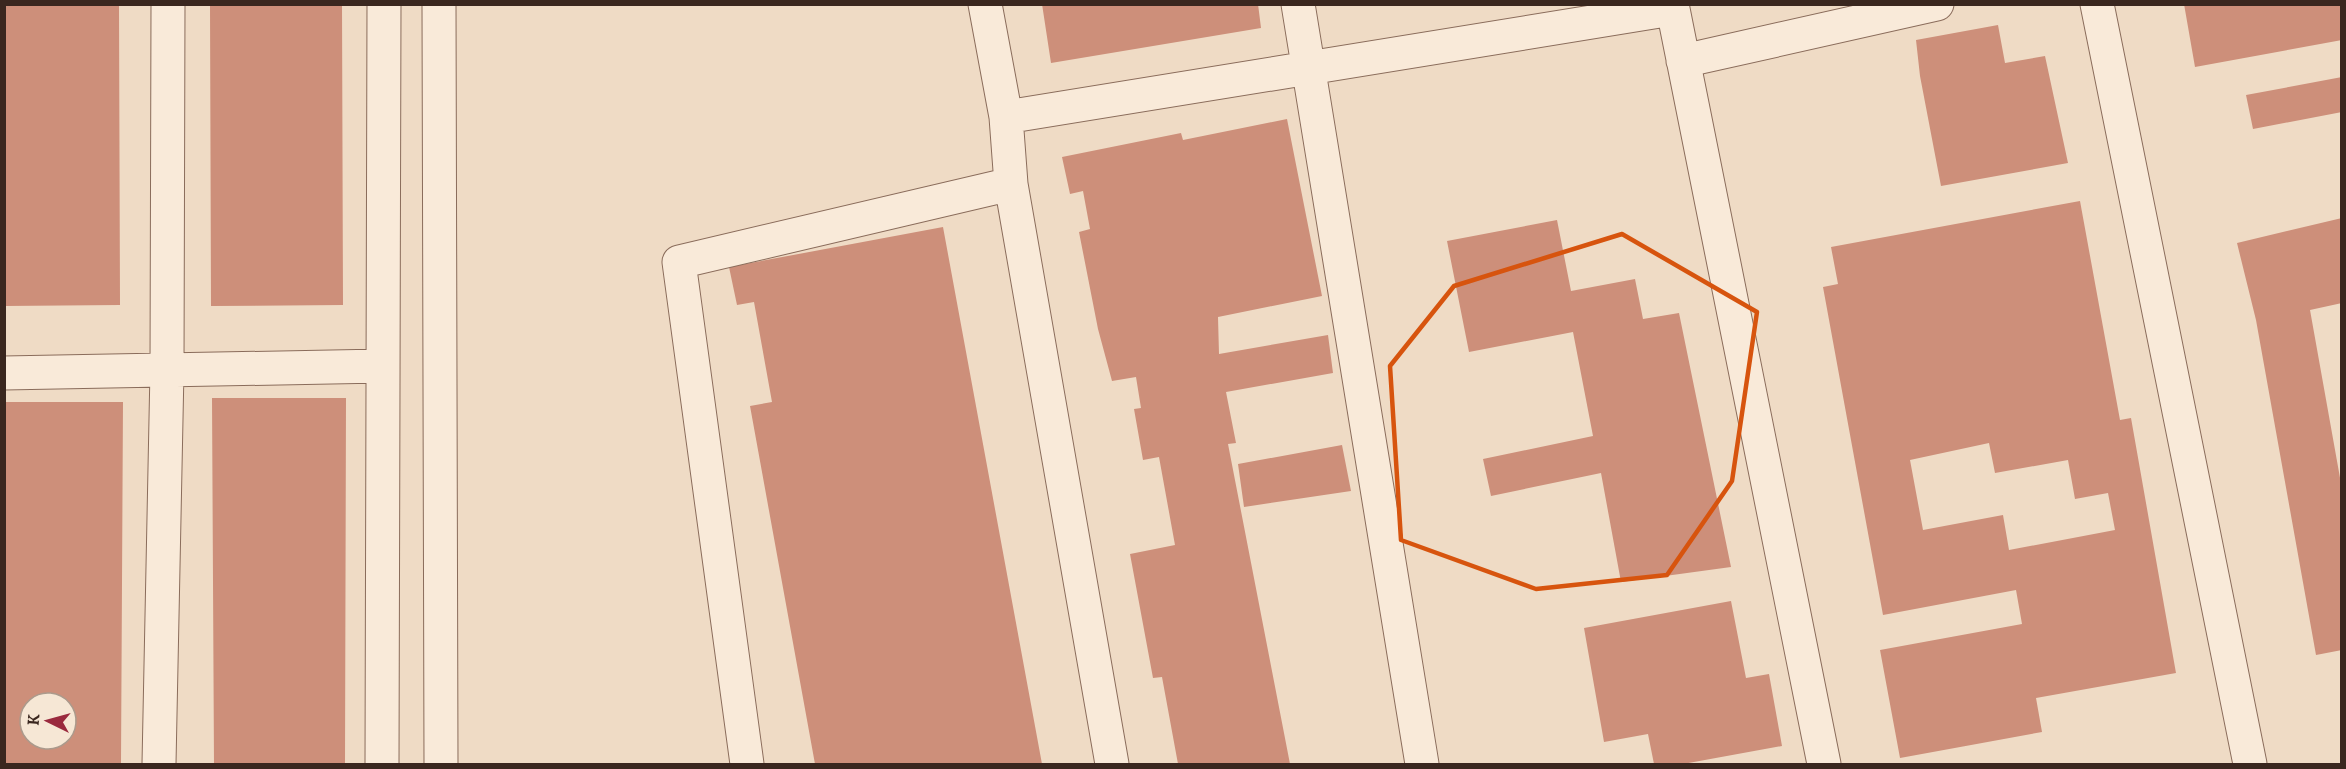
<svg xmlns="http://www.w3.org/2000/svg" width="2346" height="769" font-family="Lora,serif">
<rect width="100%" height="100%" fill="#efdbc5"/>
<path fill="#cd8f7a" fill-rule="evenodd" d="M4,4H119L120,305L4,306Z
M210,4H342L343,305L211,306Z
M1042,4H1258L1261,28L1051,63Z
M2184,4H2342V40L2195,67Z
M1998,25L2005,63L2045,56L2068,163L1941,186L1920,76L1916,40Z
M2342,77V112L2253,129L2246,95Z
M1287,119L1322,296L1218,317L1219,354L1328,335L1333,373L1226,392L1236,443L1228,444L1290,764H1178L1162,677L1153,678L1130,554L1175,545L1159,457L1143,460L1134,409L1141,408L1136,377L1112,381L1098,329L1079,232L1090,229L1083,191L1070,194L1062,157L1181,133L1183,140Z
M2080,201L2120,420L2131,418L2176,673L2036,698L2042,732L1900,758L1880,650L2022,624L2016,590L1883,615L1823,287L1838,284L1831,247ZM1989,443L1995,473L2068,460L2075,499L2108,493L2115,530L2009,550L2003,515L1923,530L1910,460Z
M2342,218V303L2310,310L2342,489V650L2316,655L2256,320L2237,243Z
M1557,220L1571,291L1635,279L1643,319L1679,313L1731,567L1621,582L1601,473L1491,496L1483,459L1593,436L1573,332L1469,352L1447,241Z
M943,227L1042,764H815L750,406L772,402L754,302L737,305L729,267Z
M212,398H346L345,764H214Z
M4,402H123L121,764H4ZM30,703H66V739H30Z
M1342,445L1351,491L1244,507L1238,464Z
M1731,601L1746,678L1769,674L1782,746L1683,764H1654L1648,734L1604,742L1584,628Z"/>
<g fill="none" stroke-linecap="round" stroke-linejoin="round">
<defs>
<path id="minor" d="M439,4L441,764
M985,4L1006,117L1011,184L1112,764
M1298,4L1422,764
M1672,4L1824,764
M2097,4L2250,764
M1683,61L1937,4
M1006,117L1672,9
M4,373L383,366
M159,764L167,370L168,4
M382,764L384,4
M747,764L679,262L1011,184"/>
</defs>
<use href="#minor" stroke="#8a6c5b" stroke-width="35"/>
<use href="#minor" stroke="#f9ead9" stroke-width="33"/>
</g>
<path fill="none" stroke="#d7540e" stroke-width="4.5" stroke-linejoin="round" d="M1622,234L1757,312L1732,481L1667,575L1536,589L1401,540L1390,366L1454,286Z"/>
<rect width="2346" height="769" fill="none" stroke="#3a271f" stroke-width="12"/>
<g transform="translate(48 721) rotate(275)"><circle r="28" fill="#f6e7d5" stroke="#ab9a8c" stroke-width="1.5"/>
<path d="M0-4.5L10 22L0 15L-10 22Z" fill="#9a2a3e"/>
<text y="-9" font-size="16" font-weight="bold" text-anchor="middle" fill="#3a271f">K</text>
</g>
</svg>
